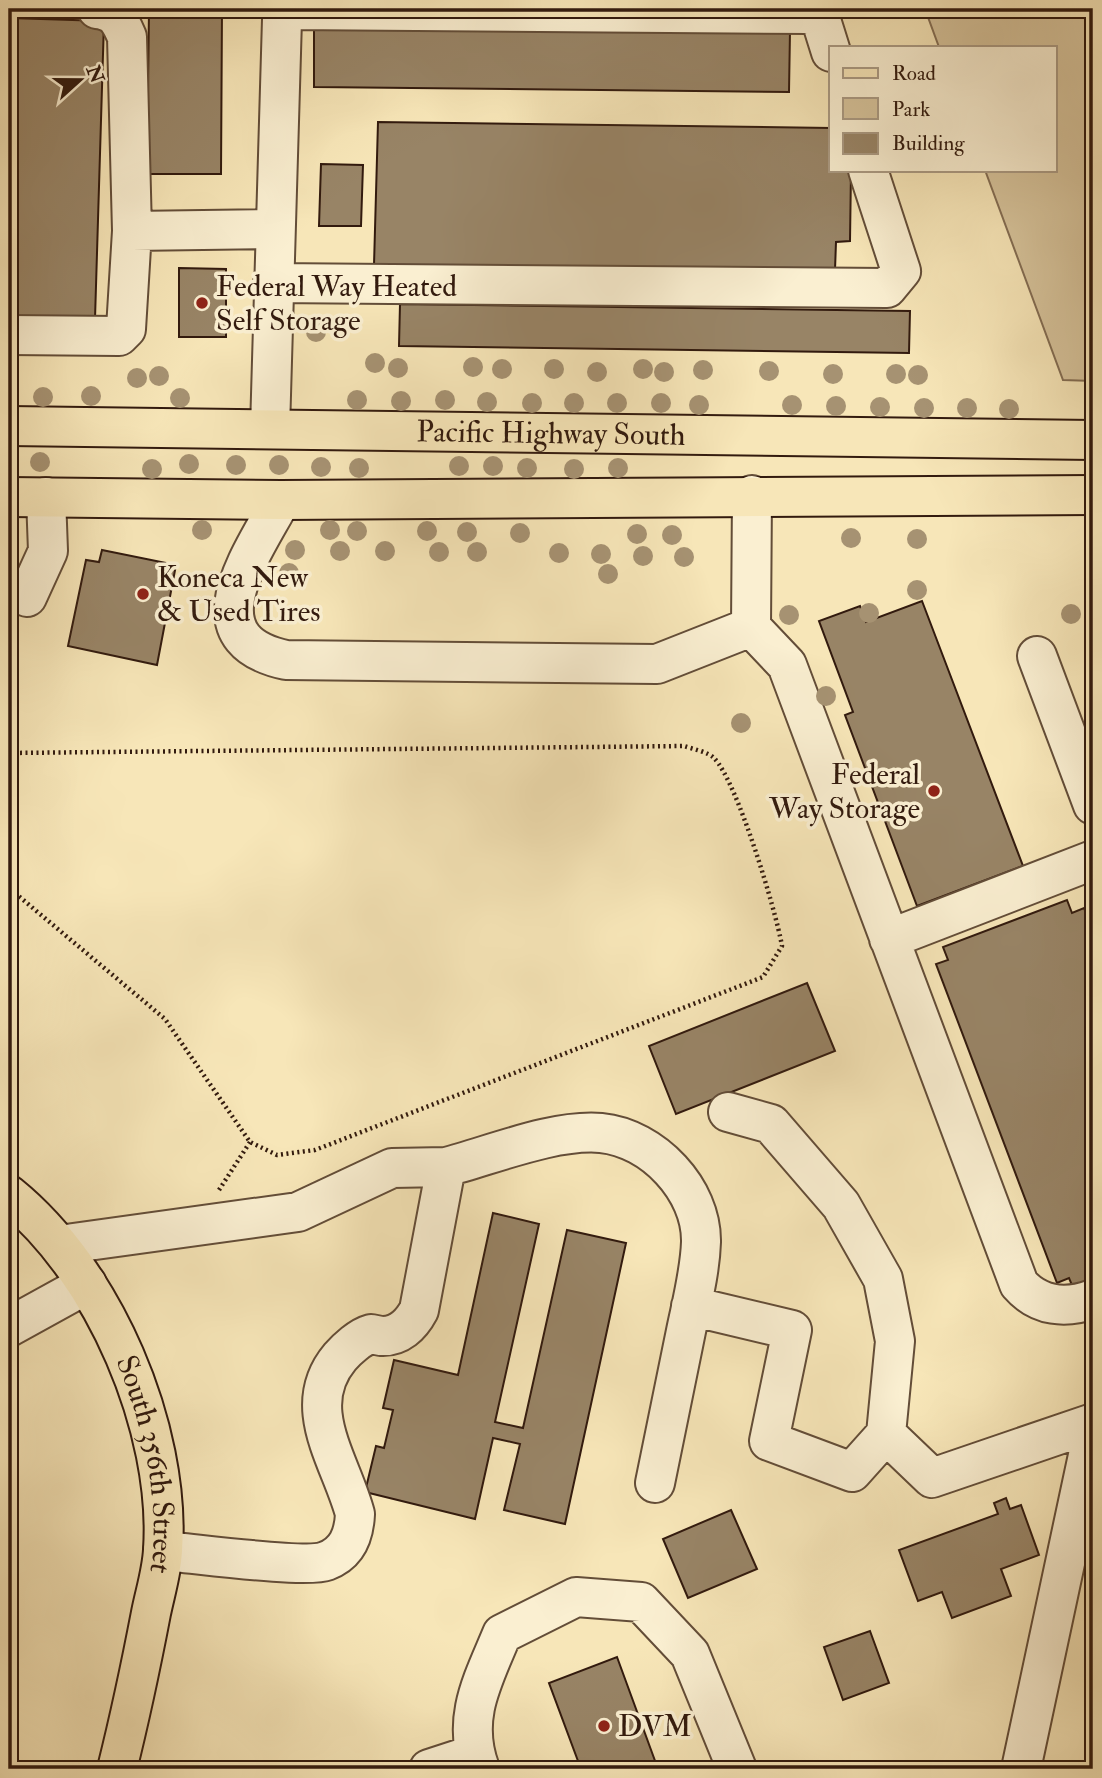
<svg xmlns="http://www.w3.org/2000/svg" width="1102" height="1778" font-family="'IM FELL Double Pica',serif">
<rect width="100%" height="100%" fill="#f7e6b8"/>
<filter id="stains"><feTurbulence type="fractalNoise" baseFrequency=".00286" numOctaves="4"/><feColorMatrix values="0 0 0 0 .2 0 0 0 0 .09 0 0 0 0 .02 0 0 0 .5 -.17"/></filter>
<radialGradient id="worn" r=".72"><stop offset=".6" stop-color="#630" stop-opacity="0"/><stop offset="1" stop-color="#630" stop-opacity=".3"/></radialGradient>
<path fill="#d6c39b" stroke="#846e54" stroke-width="2" d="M925,9H1093V381L1063,380L985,170H1055V47H939Z"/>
<path fill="#988466" stroke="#321a0e" stroke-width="2" d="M149,9H222L221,174H147Z
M9,18L104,21L95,319L9,318Z
M314,26L790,31L789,92L314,87Z
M378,122L831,128V170H851L850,241L836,242L835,270L374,265Z
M321,164L363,165L361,226H319Z
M179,268L226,269V337H179Z
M400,304L910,311L909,353L399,346Z
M102,550L176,565L157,665L68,646L86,560L99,562Z
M922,601L1023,866L917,906L845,715L853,712L819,621L860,606L866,622Z
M1067,900L1072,913L1084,908L1093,932V1282L1074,1290L1069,1278L1057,1283L936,964L948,960L943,947Z
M807,983L835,1051L676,1114L649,1046Z
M493,1213L539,1224L495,1422L523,1428L567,1230L626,1243L565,1524L504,1510L520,1444L493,1438L475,1519L365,1492L376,1446L384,1448L393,1410L383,1408L394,1360L458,1375Z
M1006,1498L1010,1509L1021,1505L1039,1555L1001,1569L1011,1596L952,1618L942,1592L918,1601L899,1550L998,1514L994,1503Z
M731,1510L757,1569L688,1598L663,1539Z
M870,1631L889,1683L843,1700L824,1647Z
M617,1657L658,1769H581L549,1683Z"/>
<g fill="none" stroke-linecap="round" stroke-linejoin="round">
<defs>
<path id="minor" d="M132,231L275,229
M273,283L887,288L901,271L868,170
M9,335L119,336L126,329L132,231L127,37C120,21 116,11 97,9
M270,429L282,19L292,10L809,14L821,20L831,52
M752,495L751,627L787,665L1019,1284C1039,1307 1066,1309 1093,1299
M281,500C253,553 188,639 286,660L657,664L751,627
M27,597L48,551L46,497
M1037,656L1093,805
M889,939L1093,860
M59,1245L298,1212L392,1168L446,1167
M691,1306L792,1330L769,1441L852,1472L886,1434L895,1341L883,1279L841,1205L771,1124L728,1112
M9,1327L87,1284
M886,1434L932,1478L1093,1423
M163,1551C192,1553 306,1569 326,1561C347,1553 354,1535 355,1514C341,1461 298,1407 340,1357C347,1349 360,1337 371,1334C371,1334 381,1336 381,1336C399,1337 411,1325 419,1310L446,1167C492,1155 554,1129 601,1133C653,1138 702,1190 701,1242C700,1272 692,1302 686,1331C676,1382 665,1432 655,1483
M429,1769L475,1754
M480,1769C461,1718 483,1680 502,1634L576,1597L641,1602L690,1654L737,1769
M1021,1769L1093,1432"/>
<g id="major">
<path id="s1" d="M9,426L1093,440"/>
<path d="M9,497L281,500L1093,495"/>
<path id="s2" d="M9,1195C104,1272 171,1428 163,1550C162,1571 155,1593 151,1613C141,1665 130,1717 117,1769"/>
</g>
</defs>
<use href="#minor" stroke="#634d38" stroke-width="42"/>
<use href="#major" stroke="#321a0e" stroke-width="42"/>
<path stroke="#321a0e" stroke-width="4.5" stroke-dasharray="2 3.5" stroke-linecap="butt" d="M9,753L684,746C693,749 708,752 714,758C737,781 776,911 782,946L763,977L315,1150L277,1155L250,1142L165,1019L9,888
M219,1190L250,1142"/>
<use href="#minor" stroke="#faefd1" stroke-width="38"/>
<use href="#major" stroke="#f7e6b8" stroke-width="38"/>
</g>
<g fill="#a69272">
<circle cx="316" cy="332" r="10"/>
<circle cx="375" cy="363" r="10"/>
<circle cx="473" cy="367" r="10"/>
<circle cx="398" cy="368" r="10"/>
<circle cx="502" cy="369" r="10"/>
<circle cx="554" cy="369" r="10"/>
<circle cx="643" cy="369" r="10"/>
<circle cx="703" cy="370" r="10"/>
<circle cx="769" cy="371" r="10"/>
<circle cx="597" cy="372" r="10"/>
<circle cx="664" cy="372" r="10"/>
<circle cx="833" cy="374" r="10"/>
<circle cx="896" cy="374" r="10"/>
<circle cx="918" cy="375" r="10"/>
<circle cx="159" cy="376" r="10"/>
<circle cx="137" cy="378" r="10"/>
<circle cx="91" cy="396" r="10"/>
<circle cx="43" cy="397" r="10"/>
<circle cx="180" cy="398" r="10"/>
<circle cx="357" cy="400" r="10"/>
<circle cx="445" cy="400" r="10"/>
<circle cx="401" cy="401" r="10"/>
<circle cx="487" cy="402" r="10"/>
<circle cx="532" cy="403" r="10"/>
<circle cx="574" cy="403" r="10"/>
<circle cx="617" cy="403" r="10"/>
<circle cx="661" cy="403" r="10"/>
<circle cx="699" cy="405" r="10"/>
<circle cx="792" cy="405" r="10"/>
<circle cx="836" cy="406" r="10"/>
<circle cx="880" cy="407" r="10"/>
<circle cx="924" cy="408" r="10"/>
<circle cx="967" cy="408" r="10"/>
<circle cx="1009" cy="409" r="10"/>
<circle cx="40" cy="462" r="10"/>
<circle cx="189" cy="464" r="10"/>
<circle cx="236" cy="465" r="10"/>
<circle cx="279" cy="465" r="10"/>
<circle cx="459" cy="466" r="10"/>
<circle cx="493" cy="466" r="10"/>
<circle cx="321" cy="467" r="10"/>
<circle cx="359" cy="468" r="10"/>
<circle cx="527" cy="468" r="10"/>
<circle cx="618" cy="468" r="10"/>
<circle cx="152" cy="469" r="10"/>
<circle cx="574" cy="469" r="10"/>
<circle cx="202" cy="530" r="10"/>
<circle cx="330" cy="530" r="10"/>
<circle cx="357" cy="531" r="10"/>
<circle cx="427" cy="531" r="10"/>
<circle cx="467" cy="532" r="10"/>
<circle cx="520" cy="533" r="10"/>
<circle cx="637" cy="534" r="10"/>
<circle cx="672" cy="535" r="10"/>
<circle cx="851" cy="538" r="10"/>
<circle cx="917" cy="539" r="10"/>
<circle cx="295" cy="550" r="10"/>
<circle cx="340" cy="551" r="10"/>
<circle cx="385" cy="551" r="10"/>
<circle cx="439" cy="552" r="10"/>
<circle cx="477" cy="552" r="10"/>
<circle cx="559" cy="553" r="10"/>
<circle cx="601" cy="554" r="10"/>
<circle cx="643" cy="556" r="10"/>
<circle cx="684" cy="557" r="10"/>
<circle cx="289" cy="573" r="10"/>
<circle cx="608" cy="574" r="10"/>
<circle cx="917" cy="590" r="10"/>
<circle cx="869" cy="613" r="10"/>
<circle cx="1071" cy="614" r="10"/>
<circle cx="789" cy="615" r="10"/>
<circle cx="826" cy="696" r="10"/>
<circle cx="741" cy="723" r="10"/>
</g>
<g fill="#8f2418" stroke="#faefd1" stroke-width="2.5">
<circle cx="202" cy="303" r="7"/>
<circle cx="143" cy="594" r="7"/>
<circle cx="934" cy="791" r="7"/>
<circle cx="604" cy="1726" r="7"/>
</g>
<g text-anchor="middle" stroke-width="7" stroke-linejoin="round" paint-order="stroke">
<g font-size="30" fill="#321a0e" stroke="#faefd1" text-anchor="start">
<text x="216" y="296">Federal Way Heated<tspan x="216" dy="34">Self Storage</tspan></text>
<text x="157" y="587">Koneca New<tspan x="157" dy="34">&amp; Used Tires</tspan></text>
<text x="920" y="784" text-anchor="end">Federal<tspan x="920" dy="34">Way Storage</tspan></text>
<text x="618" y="1736">DVM</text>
</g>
<g font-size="30" fill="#321a0e" stroke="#faefd1">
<text dy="10" stroke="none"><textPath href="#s1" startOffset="542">Pacific Highway South</textPath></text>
<text dy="10" stroke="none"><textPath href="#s2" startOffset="312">South 356th Street</textPath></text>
</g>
</g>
<rect width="1102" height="1778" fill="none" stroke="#f7e6b8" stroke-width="35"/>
<rect x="10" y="10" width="1081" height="1757" fill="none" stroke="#321a0e" stroke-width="3.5"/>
<rect x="18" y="18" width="1067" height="1743" fill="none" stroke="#321a0e" stroke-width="2"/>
<rect x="829" y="46" width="228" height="126" fill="#faefd1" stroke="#aa9a83" stroke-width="2"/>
<rect x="843" y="68" width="35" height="10" fill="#f7e6b8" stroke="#aa9a83" stroke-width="2"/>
<text x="892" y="80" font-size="21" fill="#321a0e">Road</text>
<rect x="843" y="98" width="35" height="21" fill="#d6c39b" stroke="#aa9a83" stroke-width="2"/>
<text x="892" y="116" font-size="21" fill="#321a0e">Park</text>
<rect x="843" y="133" width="35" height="21" fill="#988466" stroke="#aa9a83" stroke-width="2"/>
<text x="892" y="150" font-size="21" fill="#321a0e">Building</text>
<g transform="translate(80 80) rotate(69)" stroke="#faefd1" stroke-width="5" paint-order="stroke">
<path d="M0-5L12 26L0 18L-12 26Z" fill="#321a0e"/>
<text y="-10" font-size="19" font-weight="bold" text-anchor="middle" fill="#321a0e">N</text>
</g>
<rect width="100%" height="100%" filter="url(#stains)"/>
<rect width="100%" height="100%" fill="url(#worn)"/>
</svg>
